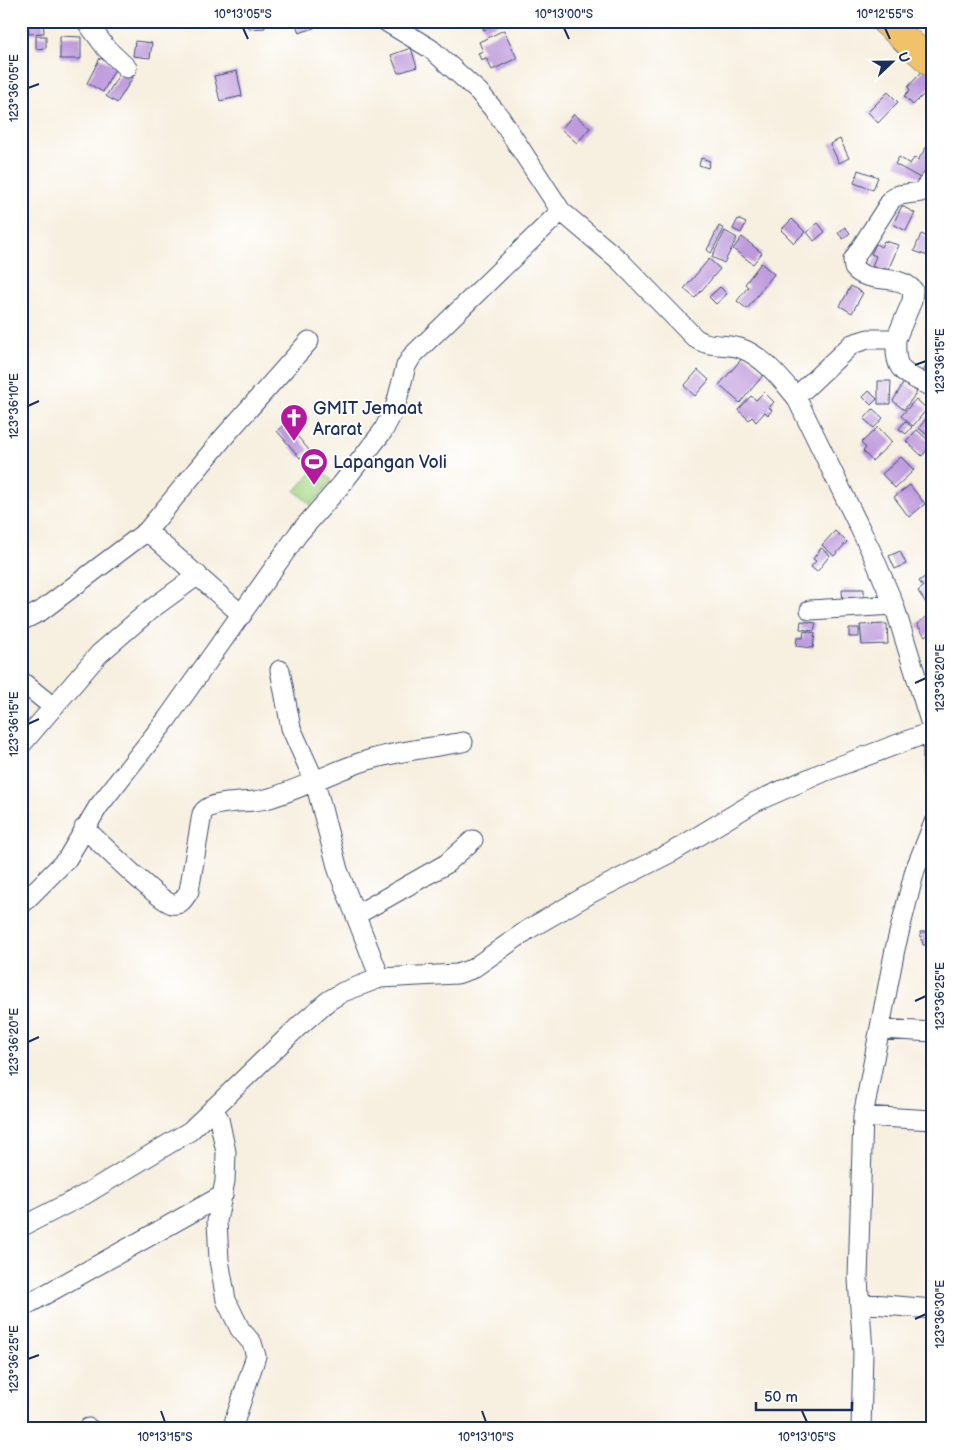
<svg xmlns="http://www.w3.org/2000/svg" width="954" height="1450" font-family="'Balsamiq Sans',sans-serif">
<rect width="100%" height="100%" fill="#fff"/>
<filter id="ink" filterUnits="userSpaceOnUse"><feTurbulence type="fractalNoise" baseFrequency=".02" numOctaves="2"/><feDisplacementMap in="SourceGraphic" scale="10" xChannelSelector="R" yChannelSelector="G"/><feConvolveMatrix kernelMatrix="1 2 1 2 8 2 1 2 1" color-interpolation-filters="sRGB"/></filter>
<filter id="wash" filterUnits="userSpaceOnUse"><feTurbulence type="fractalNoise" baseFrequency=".0096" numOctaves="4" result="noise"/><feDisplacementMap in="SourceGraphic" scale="20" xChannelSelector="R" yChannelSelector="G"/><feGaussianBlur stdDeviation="1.12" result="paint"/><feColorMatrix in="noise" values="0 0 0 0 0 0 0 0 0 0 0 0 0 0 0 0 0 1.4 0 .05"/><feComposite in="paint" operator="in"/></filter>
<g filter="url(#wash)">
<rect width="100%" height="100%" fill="#f7efdf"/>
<path fill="#a9d988" stroke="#628473" d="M316,467L332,480L311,505L295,491Z"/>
<g id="blocks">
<path fill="#be9adc" d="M28,21H43L44,33L29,34Z
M249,21H265V28L249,29Z
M295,21H311L314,28L299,33Z
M480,21H505L484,30Z
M504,30L517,58L492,70L486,58L481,60L478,53L483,51L479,42Z
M36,36H46V48L36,49Z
M60,36L81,37V59H60Z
M135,41L152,43L150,58L133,56Z
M411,48L417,67L398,73L391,55Z
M100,58L116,67L103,92L87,83Z
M926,67L933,73V85L913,105L904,96L910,90L908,87Z
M122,70L133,77L117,103L106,96Z
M237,71L242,96L220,101L214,76Z
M888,92L898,102L878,123L868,112Z
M574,114L590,128L577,143L561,129Z
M933,137V162L922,179L895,164L899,157L910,164L914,158L918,160Z
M840,139L849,158L839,163L830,144Z
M701,158L710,161L708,168L699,165Z
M858,170L878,177L873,190L854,183Z
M902,206L915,213L906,231L893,224Z
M738,219L746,223L741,233L733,229Z
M792,219L805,232L794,243L781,230Z
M818,223L825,232L814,241L807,232Z
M719,226L724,229L711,253L707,250Z
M845,227L850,233L843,239L838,233Z
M725,231L737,238L724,263L712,257Z
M921,234L933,239L928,256L914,251Z
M742,237L762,253L753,264L733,249Z
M884,241L899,245L888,270L884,268L882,271L872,266L876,256L871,254L876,244L881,247Z
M709,259L720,269L695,298L684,289Z
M761,263L774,274L747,309L737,301L748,287L745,284Z
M851,286L863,293L852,313L840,306Z
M720,287L727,294L716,304L709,297Z
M745,355L765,373L740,403L719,385Z
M933,364V385L920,377L926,366L930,368Z
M698,370L709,380L695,396L684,386Z
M878,381H891L890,404H878Z
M904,382L917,392L904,410L893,401Z
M869,391L877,399L871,405L863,397Z
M764,392L774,402L769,408L772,410L768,415L765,412L756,422L752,417L749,420L738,410L751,396L756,400Z
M916,399L927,409L913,426L901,416Z
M873,409L883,418L874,428L864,419Z
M930,413L933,415V440L919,428Z
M905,421L912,427L906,434L899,429Z
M286,423L309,450L300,458L277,431Z
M878,427L892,442L872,461L863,451L866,448L861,443Z
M917,430L932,444L922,456L906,441Z
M901,457L914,470L895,488L882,474Z
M910,485L925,504L909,517L894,497Z
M835,531L847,542L834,556L822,545Z
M821,548L830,555L817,572L811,567L816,561L813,559Z
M900,551L906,564L895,569L889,556Z
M933,571V603L928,606L918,591L923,587L919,581Z
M842,589H864V605L843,606Z
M933,612V630L925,636L917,624Z
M801,621L816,623L814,631L800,629Z
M887,624L888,644L862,645L860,625Z
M849,628H859V637H849Z
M804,631L815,633L813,648L796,646L797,638H803Z
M920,932H933V945H923Z"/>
</g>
</g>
<g filter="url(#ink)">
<use href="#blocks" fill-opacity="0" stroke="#3c4c71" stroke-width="1"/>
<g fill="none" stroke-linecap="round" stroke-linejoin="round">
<defs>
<path id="minor" d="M86,21L106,48L127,68
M385,21L431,49L479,92L499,116L561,211L619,260L695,338C709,348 724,343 740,348C763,356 782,380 796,397L872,553L894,605L933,731V775
M896,339C894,375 905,372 933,388
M796,397L852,344L868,339H896L912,301L913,290C899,273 868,285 854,268L853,260L892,199L899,195L921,192L933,178
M147,531L223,438L309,341
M810,610L894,605
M21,621L41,611L147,531L242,615
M280,670L291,728L315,782L338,870L380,978
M21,681L53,707
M21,745L99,654L150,610L198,575
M84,828C99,841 157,900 172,904C181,906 185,897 189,891L202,814C209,799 248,804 266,799C299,790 329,773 362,762C395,751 430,748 463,742
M21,905L67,859L98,807L167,719L298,534L341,485L383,431L395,408L406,366L412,356L561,211
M356,915L446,864L473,840
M880,1029L933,1032
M213,1108L219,1119L226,1152L225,1181L217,1221L219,1260L226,1300L240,1329L252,1343L256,1356L232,1429
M863,1116L933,1120
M21,1227L84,1195L190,1131L299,1026L328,1001L343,992L380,978L457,974L472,969L529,929L593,892L672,852L755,802L826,771L933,731
M860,1303L933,1309
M21,1308L223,1195
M88,1428L90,1429
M861,1429L863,1352L858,1279L863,1116L895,949L915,870L933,825"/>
<path id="highway" d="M885,21L933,64"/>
</defs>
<use href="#minor" stroke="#3c4c71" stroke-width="21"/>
<use href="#highway" stroke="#3c4c71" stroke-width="29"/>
<use href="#minor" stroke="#fff" stroke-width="19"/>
<use href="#highway" stroke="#f2c26a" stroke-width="28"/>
</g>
</g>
<path fill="none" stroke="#1b2f5e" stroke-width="2" d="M243,28L248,39M564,28L569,39M885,28L890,39M28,88L39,84M915,365L926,361M28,406L39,401M915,683L926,678M28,724L39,719M915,1001L926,996M28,1042L39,1037M915,1319L926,1314M28,1359L39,1355M161,1411L165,1422M482,1411L486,1422M802,1411L807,1422"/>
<defs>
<symbol id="church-pin" viewBox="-11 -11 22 30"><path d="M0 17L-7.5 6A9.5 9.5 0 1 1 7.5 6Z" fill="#b5179e" stroke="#fff"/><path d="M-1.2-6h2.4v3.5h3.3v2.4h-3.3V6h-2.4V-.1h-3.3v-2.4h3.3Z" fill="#fff"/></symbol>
<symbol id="stadium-pin" viewBox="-11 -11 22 30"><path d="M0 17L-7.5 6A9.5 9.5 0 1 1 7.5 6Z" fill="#b5179e" stroke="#fff"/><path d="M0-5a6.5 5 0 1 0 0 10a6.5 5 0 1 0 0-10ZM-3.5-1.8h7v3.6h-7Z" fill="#fff"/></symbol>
</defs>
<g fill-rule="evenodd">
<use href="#church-pin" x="278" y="402" width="32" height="43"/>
<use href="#stadium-pin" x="298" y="446" width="32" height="43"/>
</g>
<g text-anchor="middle" stroke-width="4" stroke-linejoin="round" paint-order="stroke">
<g font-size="18" fill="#1b2f5e" stroke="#fff" text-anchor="start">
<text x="313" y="414">GMIT Jemaat<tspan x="313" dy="21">Ararat</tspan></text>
<text x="333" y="468">Lapangan Voli</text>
</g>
</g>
<rect width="954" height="1450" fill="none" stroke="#fff" stroke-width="55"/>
<g transform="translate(892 62) rotate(68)" stroke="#ffffff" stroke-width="4" paint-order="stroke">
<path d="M0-4L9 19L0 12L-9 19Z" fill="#1b2f5e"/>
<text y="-8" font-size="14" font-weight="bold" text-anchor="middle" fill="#1b2f5e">U</text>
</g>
<path d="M756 1402v8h96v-8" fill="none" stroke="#1b2f5e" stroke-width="2.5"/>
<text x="764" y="1402" font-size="15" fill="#1b2f5e" stroke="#ffffff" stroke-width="4" paint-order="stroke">50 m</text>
<rect x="28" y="28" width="898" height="1394" fill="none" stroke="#1b2f5e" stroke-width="2"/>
<g font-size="12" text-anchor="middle" fill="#1b2f5e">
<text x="243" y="18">10°13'05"S</text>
<text x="564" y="18">10°13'00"S</text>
<text x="885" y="18">10°12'55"S</text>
<text transform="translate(14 88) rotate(-90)" y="4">123°36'05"E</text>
<text transform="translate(940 361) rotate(-90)" y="4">123°36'15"E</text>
<text transform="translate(14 406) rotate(-90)" y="4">123°36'10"E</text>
<text transform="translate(940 678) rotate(-90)" y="4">123°36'20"E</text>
<text transform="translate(14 724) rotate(-90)" y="4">123°36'15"E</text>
<text transform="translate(940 996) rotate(-90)" y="4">123°36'25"E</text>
<text transform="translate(14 1042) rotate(-90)" y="4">123°36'20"E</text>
<text transform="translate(940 1314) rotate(-90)" y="4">123°36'30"E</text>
<text transform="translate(14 1359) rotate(-90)" y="4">123°36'25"E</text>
<text x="165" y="1441">10°13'15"S</text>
<text x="486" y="1441">10°13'10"S</text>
<text x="807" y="1441">10°13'05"S</text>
</g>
</svg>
